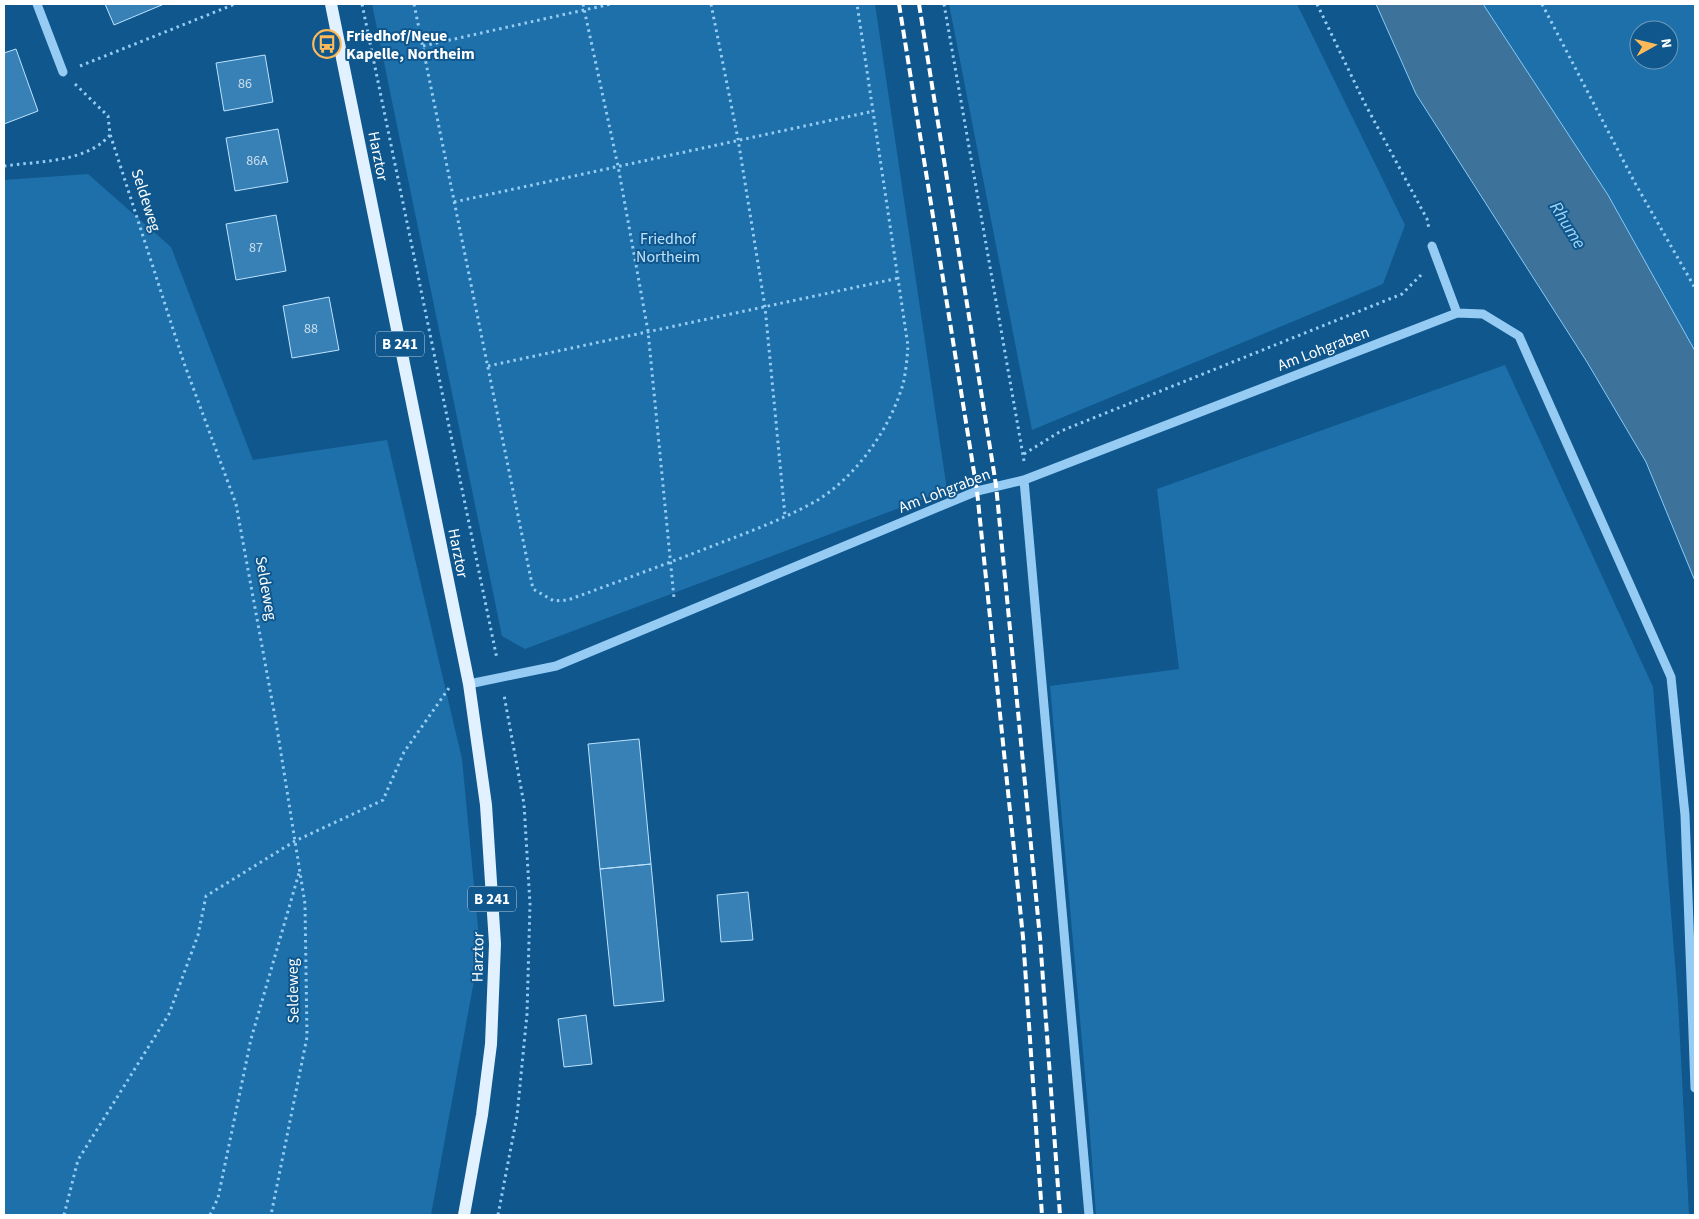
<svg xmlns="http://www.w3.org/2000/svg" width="1699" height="1219" font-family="'Source Sans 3',sans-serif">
<rect width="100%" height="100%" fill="#0f578d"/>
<path fill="#1e70ab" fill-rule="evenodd" d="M372,4H875L947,490L525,649L502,636Z
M949,4H1297L1405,225L1383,284L1032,430Z
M1481,4H1695V369ZM1639,30H1669V60H1639Z
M88,174L171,247L253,460L387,440L462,759L480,948L431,1215H4V180Z
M1505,365L1653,687L1678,1001L1689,1215H1096L1088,1108L1050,686L1179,669L1157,489Z"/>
<path fill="#3d729a" stroke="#88caf7" d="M1376,4H1483L1608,195L1695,351V581L1646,462L1587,362L1416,94Z"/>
<path fill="#3781b7" stroke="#bee3fe" d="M105,4H164L114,25Z
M16,49L38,111L4,124V53Z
M265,55L273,102L224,111L216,63Z
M278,129L288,182L235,191L226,138Z
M276,215L286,271L236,280L226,224Z
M329,297L339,350L292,358L283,306Z
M639,739L651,864L600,869L588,744Z
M651,864L664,1001L614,1006L600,869Z
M748,892L753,940L721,942L717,895Z
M586,1015L592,1064L564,1067L558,1019Z"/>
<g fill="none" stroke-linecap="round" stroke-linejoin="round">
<path stroke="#96ccf3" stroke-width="3" stroke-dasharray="2.5 4" stroke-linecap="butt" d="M362,4L497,659
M414,4L533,589L554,601L568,600C617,582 666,564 715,545C749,532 784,519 816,501C856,477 890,429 903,384C906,372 907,358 908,346L857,4
M583,4L618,166L648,331L674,598
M711,4L738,139L765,307L785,516
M944,4L1024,461
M1317,4L1364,102L1427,219L1429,229
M1542,4L1635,183L1695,288
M423,46L611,4
M80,66L235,4
M75,84L108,116L110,134L184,363L236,504L277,728L305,904L307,1037L271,1215
M4,166C38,161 86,163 110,135
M454,202L874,111
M488,366L899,278
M1024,454L1061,431L1402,294L1422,274
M64,1215L78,1160L169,1014L198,935L206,896L295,841L383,800L404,752L449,688
M210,1215L218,1198L251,1039L299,873
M498,1215L517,1116L527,1014L530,904L524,804L504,695"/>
<path stroke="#96ccf3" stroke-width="9" d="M37,4L63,72
M1432,246L1457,313L1483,314L1519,336L1671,677L1685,815L1695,1088
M1024,480L1089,1215
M469,684L556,666L977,491L1024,480L1457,313"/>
<path stroke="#e2f1ff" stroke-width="12" d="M331,4L469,684L486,805L495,944L491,1044L482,1115L464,1215"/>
<path stroke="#fff" stroke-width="4" stroke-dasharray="9 4" stroke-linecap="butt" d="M899,4L977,491L1023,937L1042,1215
M919,4L996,485L1040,938L1060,1215"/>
</g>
<defs>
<symbol id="bus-ring" viewBox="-11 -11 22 22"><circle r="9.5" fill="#0f578d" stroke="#ffb958" stroke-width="1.5"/><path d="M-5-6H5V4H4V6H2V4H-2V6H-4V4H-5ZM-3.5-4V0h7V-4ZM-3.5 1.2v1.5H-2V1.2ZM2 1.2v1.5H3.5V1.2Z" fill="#ffb958"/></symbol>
</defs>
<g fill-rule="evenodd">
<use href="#bus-ring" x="311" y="28" width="32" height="32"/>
</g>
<g text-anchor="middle" stroke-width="4" stroke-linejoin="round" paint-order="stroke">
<g font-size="14" fill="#cde0ed">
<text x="245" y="88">86</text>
<text x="257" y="165">86A</text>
<text x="256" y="252">87</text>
<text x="311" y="333">88</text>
</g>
<g fill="#0f578d" stroke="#b7cddd" stroke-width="1">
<rect x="376" y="331.5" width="48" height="25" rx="4"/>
<rect x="468" y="886.5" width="48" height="25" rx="4"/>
</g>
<g font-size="15" font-weight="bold" fill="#fff">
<text x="400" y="349">B 241</text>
<text x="492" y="904">B 241</text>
</g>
<g font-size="16" font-weight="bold" fill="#fff" stroke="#0f578d" text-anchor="start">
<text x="346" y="41">Friedhof/Neue<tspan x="346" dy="18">Kapelle, Northeim</tspan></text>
</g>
<g font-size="16" fill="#fff" stroke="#0f578d">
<text transform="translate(379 156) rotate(79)" y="6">Harztor</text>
<text transform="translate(147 200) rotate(72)" y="6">Seldeweg</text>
<text transform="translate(1323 348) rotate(-21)" y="6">Am Lohgraben</text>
<text transform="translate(944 490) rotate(-21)" y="6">Am Lohgraben</text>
<text transform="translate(459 553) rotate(79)" y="6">Harztor</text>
<text transform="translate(267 588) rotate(80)" y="6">Seldeweg</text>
<text transform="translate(477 957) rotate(-89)" y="6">Harztor</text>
<text transform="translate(292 991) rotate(-91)" y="6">Seldeweg</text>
</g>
<g font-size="16" fill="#bee3fe" stroke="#0f578d">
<text x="668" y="244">Friedhof<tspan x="668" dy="18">Northeim</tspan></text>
</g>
<g font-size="18" font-style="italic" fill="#a2d6fa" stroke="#0f578d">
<text transform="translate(1568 225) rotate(58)" y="6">Rhume</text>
</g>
</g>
<rect width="1699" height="1219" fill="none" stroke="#ffffff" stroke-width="10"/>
<g transform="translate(1654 45) rotate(82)"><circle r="24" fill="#0f578d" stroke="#6f9abb"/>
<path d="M0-4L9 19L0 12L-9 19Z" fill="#ffb958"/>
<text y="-8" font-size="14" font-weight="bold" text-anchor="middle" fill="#ffffff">N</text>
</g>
</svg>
